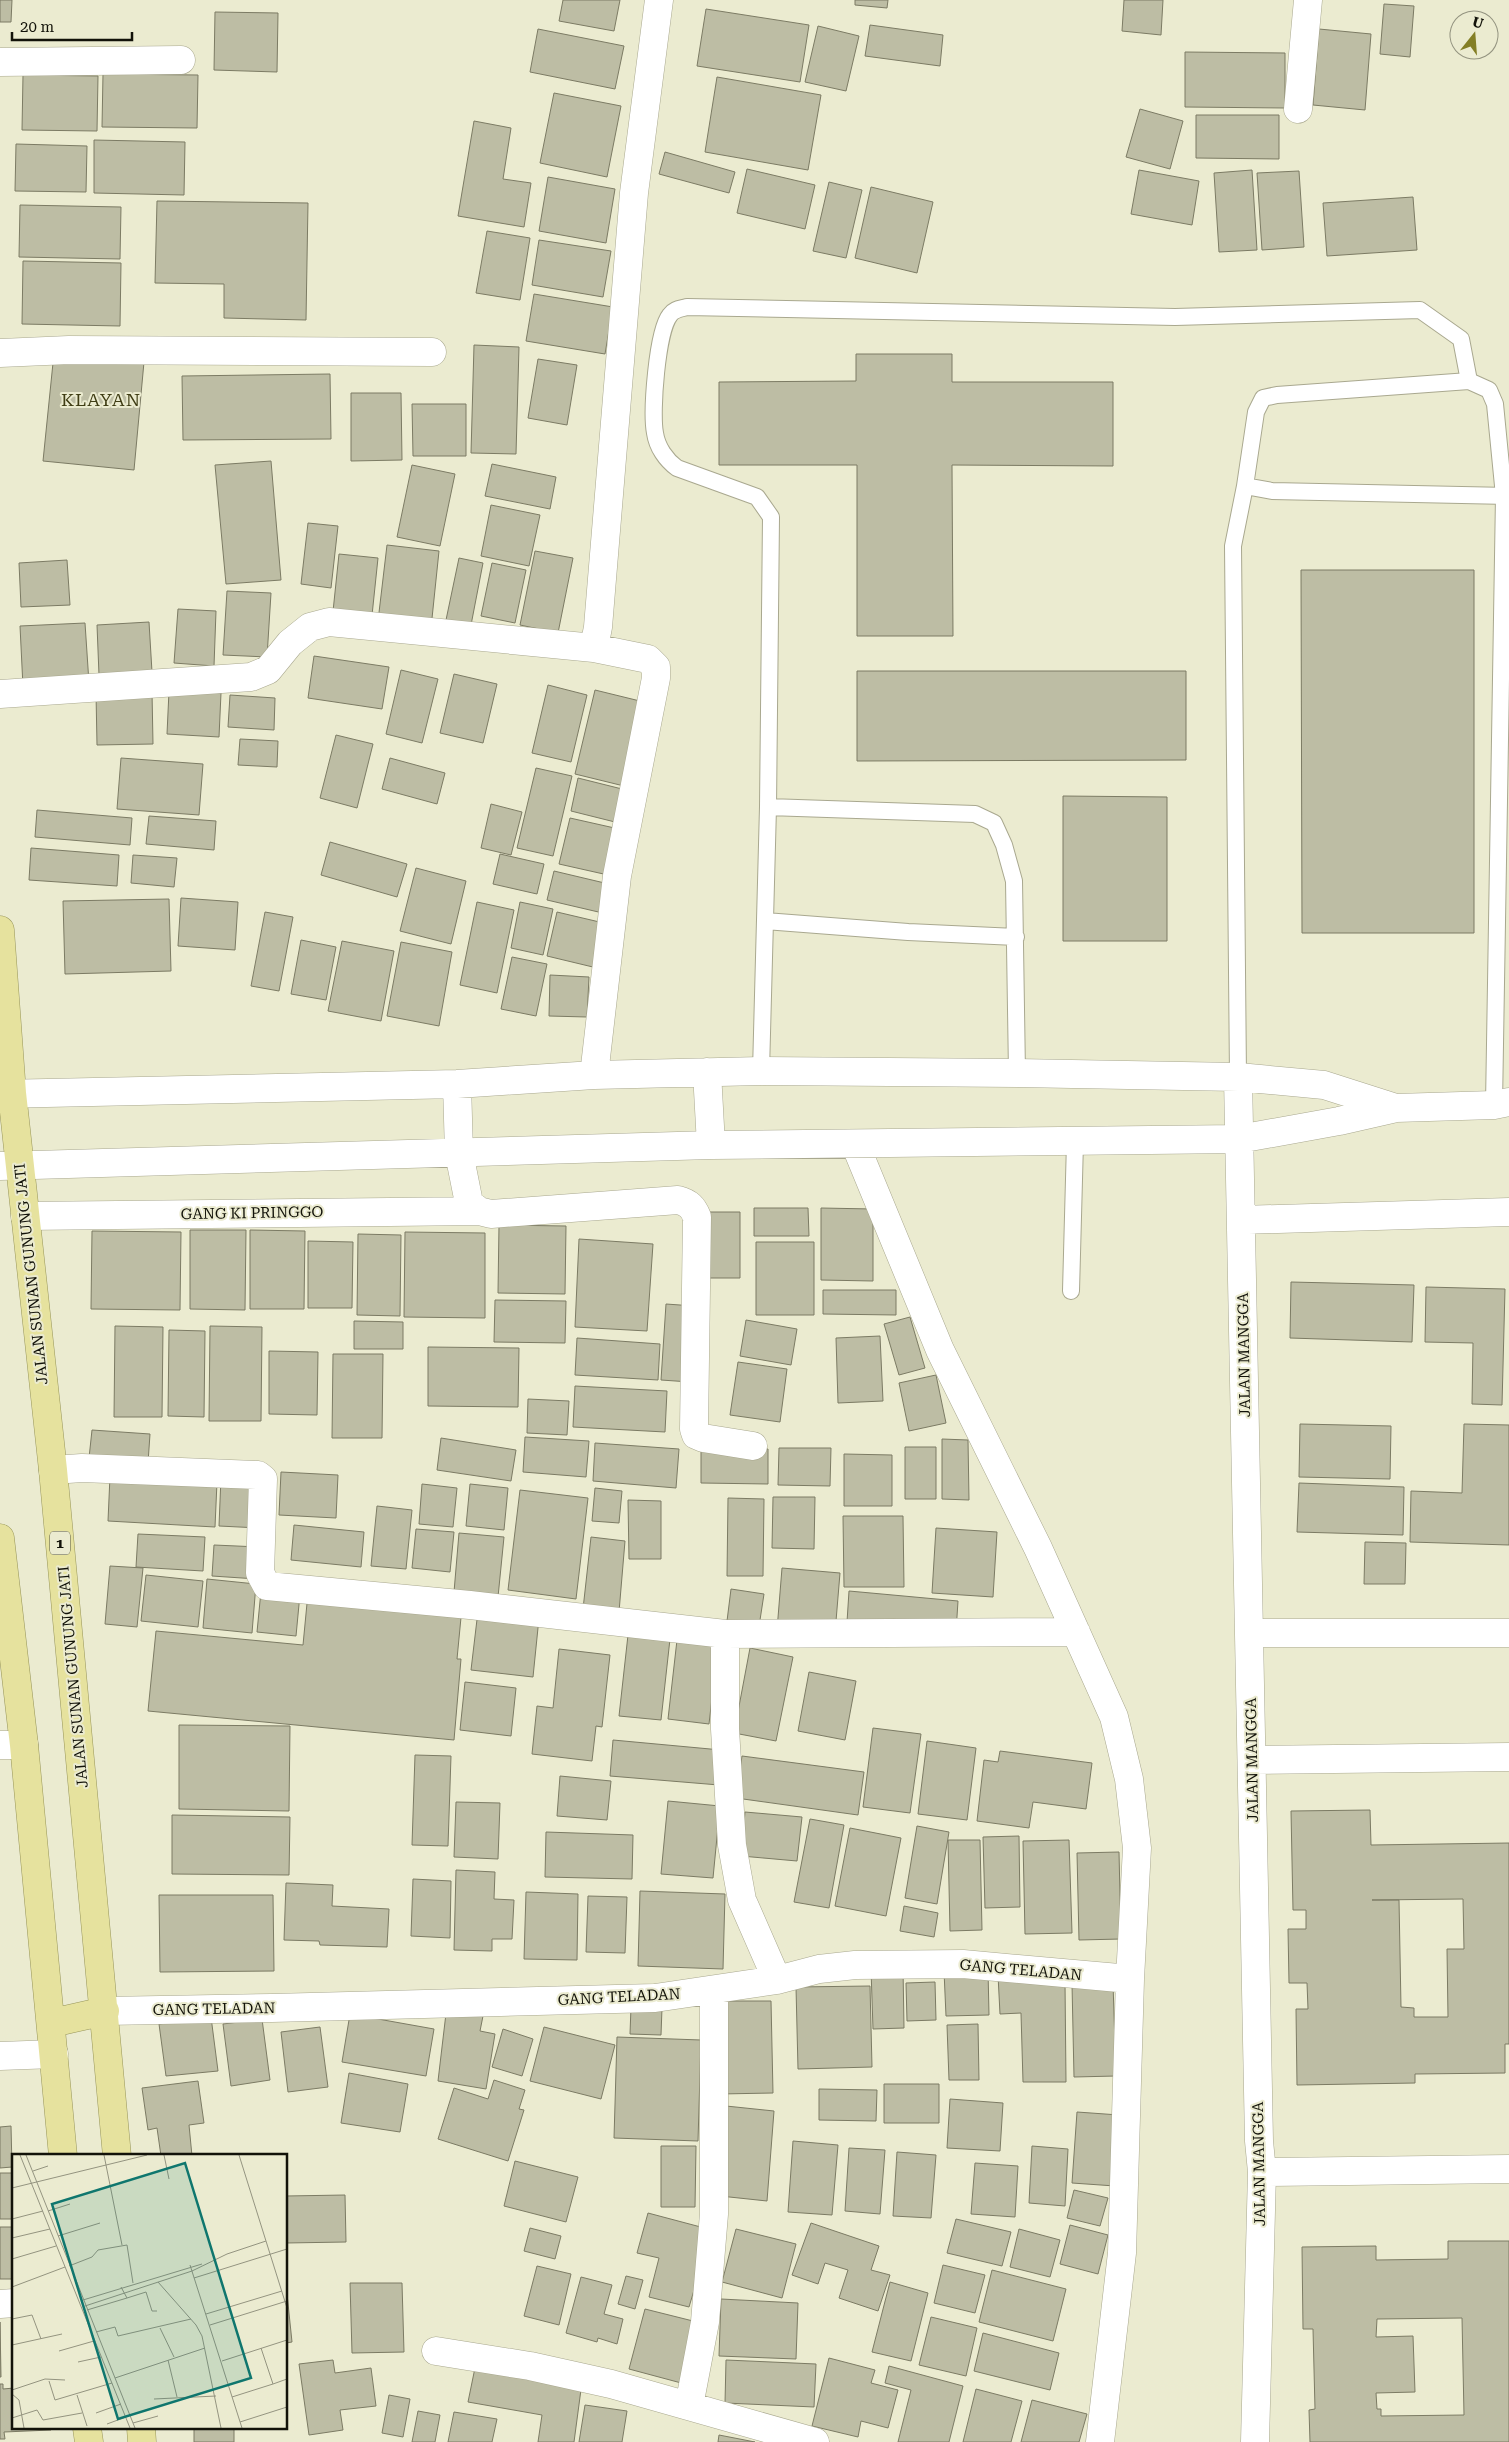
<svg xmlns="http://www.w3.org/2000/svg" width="1509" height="2442" font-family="'Roboto Serif',serif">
<rect width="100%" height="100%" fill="#ebebd0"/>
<path fill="#bdbda4" stroke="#7c7b64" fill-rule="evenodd" d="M0,0H12L11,22H0Z
M563,0H620L614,31L559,21Z
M855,0H888L887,8L855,5Z
M1124,0H1163L1161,35L1122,31Z
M1384,4L1414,6L1410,57L1380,54Z
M706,9L809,25L800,82L697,66Z
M215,12L278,13L277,72L214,70Z
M870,25L943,35L940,66L865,56Z
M818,26L859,36L846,91L805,82Z
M538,29L624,46L615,89L530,72Z
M1319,29L1371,34L1365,110L1313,105Z
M1185,52L1285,53V108L1185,107Z
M103,74L198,75L197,128L102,127Z
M23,75L98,76L97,131L22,130Z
M717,77L821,95L808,170L705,152Z
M554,93L621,106L607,177L540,163Z
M1140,109L1183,121L1170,169L1126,157Z
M1196,115H1279V159L1196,158Z
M474,121L511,128L503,179L531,183L524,227L458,216Z
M94,140L185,142L184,195L94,193Z
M16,144L87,146L86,192L15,191Z
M665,152L735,172L729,193L659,174Z
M747,169L815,185L805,229L737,213Z
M1139,170L1199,181L1192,225L1131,214Z
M1252,170L1257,250L1219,252L1214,173Z
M1299,171L1304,247L1262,250L1257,173Z
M548,177L615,189L606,243L539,231Z
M829,182L862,190L846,258L813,251Z
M871,187L933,202L917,273L855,258Z
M1413,197L1417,250L1327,256L1323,203Z
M157,201L308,203L306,320L224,318V284L155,283Z
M20,205L121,207L120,259L19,257Z
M487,231L530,238L520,300L476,293Z
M539,240L611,251L603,297L532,285Z
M23,261L121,263L120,326L22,324Z
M534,294L613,307L605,354L526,341Z
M474,345L519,347L516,454L471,453Z
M54,353L144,362L134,470L43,461Z
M856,354H952V382H1113V466L952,465L953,636H857V465H719V382L856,381Z
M538,359L577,365L567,425L528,418Z
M330,374L331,439L183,440L182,376Z
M351,393H401L402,460L351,461Z
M412,404H466V456H413Z
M271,461L281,580L226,584L215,465Z
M492,464L556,477L550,509L485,496Z
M412,465L455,474L440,546L397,537Z
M491,505L540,515L529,566L481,556Z
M308,523L338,526L331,588L301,584Z
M387,545L439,551L431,628L378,621Z
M535,551L573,558L558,633L520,625Z
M339,554L378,558L371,625L332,621Z
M459,558L483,563L471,625L446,620Z
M67,560L70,605L21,607L19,563Z
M492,563L526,570L515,623L481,616Z
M1301,570H1474V933H1302Z
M227,591L271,593L267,657L223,655Z
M178,609L216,611L214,666L174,663Z
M149,622L152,672L99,675L97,625Z
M85,623L89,683L23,687L20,626Z
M314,656L389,667L382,709L308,698Z
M401,670L438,679L422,743L386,734Z
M857,671H1186V760L857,761Z
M454,674L497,684L483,743L440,733Z
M548,685L587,695L571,762L532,753Z
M595,690L644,702L624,786L575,774Z
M169,691L221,693L219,737L167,734Z
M152,692L153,744L97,745L96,693Z
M230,695L275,698L274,730L228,727Z
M336,735L373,744L357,808L320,798Z
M240,739L278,741L277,767L238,765Z
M121,758L203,764L199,815L117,809Z
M390,758L445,773L437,804L382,789Z
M536,768L572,776L553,856L517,848Z
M578,778L626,790L619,823L571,811Z
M1063,796L1167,797V941H1063Z
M491,804L522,812L511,855L481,848Z
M37,810L132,818L130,845L35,837Z
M149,816L216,821L214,850L146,844Z
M570,818L619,829L608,875L559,864Z
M330,842L407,864L397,897L321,875Z
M31,848L119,855L117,886L29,880Z
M500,854L544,864L537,894L493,884Z
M133,855L177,858L174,887L131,883Z
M416,868L466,881L451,944L400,931Z
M554,871L613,885L607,914L547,900Z
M181,898L238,902L235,950L178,946Z
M169,899L171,971L65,974L63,901Z
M477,902L514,910L497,993L460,985Z
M520,902L553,909L543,955L511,948Z
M265,912L293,917L279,991L251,986Z
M557,912L608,924L597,968L547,956Z
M301,940L336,947L326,1000L291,994Z
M342,941L394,951L381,1021L328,1011Z
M401,942L452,952L439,1026L387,1016Z
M512,957L547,964L536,1016L501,1009Z
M550,975L589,977L587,1017L549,1016Z
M754,1208H808L809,1236H754Z
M821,1208L873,1209V1281L821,1280Z
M707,1212H740V1278H707Z
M499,1225L566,1226L565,1294L498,1293Z
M190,1230H246L245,1310L190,1309Z
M250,1230L305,1231L304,1309H250Z
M92,1231L181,1232L180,1310L91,1309Z
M405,1232L485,1233V1318L404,1317Z
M358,1234L401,1235L400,1316L357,1315Z
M579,1239L653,1244L647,1331L575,1327Z
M308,1241L353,1242L352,1308H308Z
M756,1242H814V1315H756Z
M1291,1282L1414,1285L1412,1342L1290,1338Z
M1426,1287L1505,1289L1502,1405L1472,1404L1473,1343L1425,1342Z
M823,1290H896V1315L823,1314Z
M495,1300L566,1301L565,1343L494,1342Z
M666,1304L694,1306L690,1382L661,1380Z
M910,1317L925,1368L899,1375L884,1324Z
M746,1320L797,1329L791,1365L740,1356Z
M354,1321L403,1322V1349H354Z
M115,1326L163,1327L162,1417H114Z
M210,1326L262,1327L261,1421H209Z
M169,1330L205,1331L204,1417L168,1416Z
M880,1336L883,1401L838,1403L836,1338Z
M577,1338L660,1344L658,1380L575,1375Z
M428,1347L519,1348L518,1407L428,1406Z
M269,1351L318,1352L317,1415L269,1414Z
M333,1354H383L382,1438H332Z
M738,1362L787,1369L780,1422L730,1415Z
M936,1375L946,1423L909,1431L899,1383Z
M575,1386L667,1391L665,1432L573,1427Z
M528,1399L569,1401L567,1435L527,1433Z
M1300,1424L1391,1426L1390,1479L1299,1477Z
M1464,1424L1509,1425V1545L1410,1542L1411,1491L1462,1493Z
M92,1430L150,1434L148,1463L89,1458Z
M525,1437L589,1441L586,1477L523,1472Z
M441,1438L516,1450L511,1481L437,1470Z
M942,1439L968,1440L969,1500L942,1499Z
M595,1443L679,1449L676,1488L593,1481Z
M905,1447H936V1499H905Z
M701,1448L768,1449V1484L701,1483Z
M779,1448H831L830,1486L778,1485Z
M844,1454L892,1455V1506H844Z
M281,1472L338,1475L336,1518L279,1515Z
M110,1476L217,1482L215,1527L108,1521Z
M221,1477L261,1479L259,1528L219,1526Z
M1299,1483L1404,1487L1403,1535L1297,1532Z
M422,1484L457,1488L453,1527L419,1524Z
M470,1484L508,1488L504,1530L466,1526Z
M595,1488L622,1491L619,1523L592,1521Z
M520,1490L588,1498L576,1599L508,1590Z
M773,1497H815L814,1549L772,1548Z
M728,1498L764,1499L763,1576H727Z
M628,1500L661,1501V1559H629Z
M377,1506L412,1510L406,1569L371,1566Z
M843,1516H903L904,1587H844Z
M294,1525L364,1532L361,1567L291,1560Z
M936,1528L997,1532L993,1597L932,1593Z
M416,1529L454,1532L450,1572L412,1568Z
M459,1533L504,1537L498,1597L454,1592Z
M138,1534L205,1537L203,1571L136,1567Z
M591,1537L625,1541L619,1612L583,1609Z
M1365,1542L1406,1543L1405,1584H1364Z
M214,1545L259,1547L257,1579L212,1576Z
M110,1566L143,1568L137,1627L105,1624Z
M782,1568L840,1573L835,1633L777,1630Z
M146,1575L203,1581L198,1627L141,1621Z
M207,1579L256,1584L252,1633L203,1628Z
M731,1589L764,1594L758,1633L726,1629Z
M261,1591L300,1594L296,1636L257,1632Z
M849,1591L958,1601L956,1632L847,1622Z
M308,1593L462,1607L457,1659H461L454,1740L148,1711L156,1631L303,1645Z
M478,1611L539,1618L533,1677L471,1670Z
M628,1635L670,1639L661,1720L619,1716Z
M677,1640L718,1645L709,1724L668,1719Z
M750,1648L793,1657L776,1741L734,1733Z
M559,1649L610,1655L602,1727L596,1726L592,1761L532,1754L537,1706L553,1708Z
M809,1672L856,1681L845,1740L798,1731Z
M465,1682L516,1688L511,1736L460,1730Z
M179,1725L290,1726L289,1811L179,1809Z
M873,1728L921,1734L910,1813L863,1807Z
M613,1740L721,1750L719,1785L610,1776Z
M927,1741L976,1748L967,1820L918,1814Z
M1000,1751L1092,1763L1086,1809L1033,1802L1029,1828L977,1821L984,1760L998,1762Z
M415,1755L451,1756L448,1846L412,1845Z
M742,1756L864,1772L858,1815L736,1798Z
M560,1776L611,1781L607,1820L557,1816Z
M668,1801L720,1806L713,1878L661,1874Z
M456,1802L500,1803L498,1859L454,1857Z
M1370,1810L1371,1845L1509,1843V2044H1505V2073L1415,2074V2083L1297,2085L1296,2009H1308L1307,1983H1289L1288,1929H1306V1910H1293L1291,1811ZM1463,1899L1464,1949H1447L1448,2017H1414V2008L1401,2007L1399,1900H1372Z
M745,1812L802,1817L797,1861L741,1856Z
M172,1815L290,1817L289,1875L172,1874Z
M810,1819L844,1825L829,1908L794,1902Z
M917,1826L949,1832L937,1904L905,1898Z
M850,1828L901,1838L886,1916L835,1906Z
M546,1832L633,1835L632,1879L545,1877Z
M1019,1836L1020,1907L985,1908L983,1837Z
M948,1840H980L982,1930L950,1931Z
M1069,1840L1072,1933L1025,1934L1023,1841Z
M1119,1852L1121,1939L1079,1940L1077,1853Z
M456,1870L495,1872L494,1899L514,1900L512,1939H492V1951L454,1950Z
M413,1879L451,1881L450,1938L411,1936Z
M286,1883L333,1885L332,1906L389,1909L387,1947L320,1945L319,1941L284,1940Z
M640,1891L725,1894L723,1969L638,1966Z
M526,1892L578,1894L577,1960L524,1959Z
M159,1895H273L274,1971L160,1972Z
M588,1896L627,1897L625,1953L586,1952Z
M904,1906L938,1913L934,1937L900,1931Z
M903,1968L904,2028L873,2029L871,1969Z
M988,1970L989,2015L946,2016L944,1971Z
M998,1975L1065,1982L1066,2082H1023L1021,2013L1000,2014Z
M935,1982L936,2020L907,2021L906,1983Z
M1113,1983L1116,2076L1074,2077L1072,1984Z
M870,1986L872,2067L798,2069L796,1987Z
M718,2001H771L773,2093L720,2094Z
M447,2005L484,2011L480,2031L495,2034L486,2089L438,2081Z
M631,2007L662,2008L661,2035L630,2034Z
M350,2014L434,2029L426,2076L342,2062Z
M211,2017L218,2071L166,2076L159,2024Z
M262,2019L270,2080L231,2086L223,2024Z
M978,2024L979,2080H949L947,2025Z
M320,2027L328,2087L288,2092L281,2032Z
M544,2027L615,2045L601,2099L530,2081Z
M503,2029L533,2039L522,2076L492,2067Z
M617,2037L701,2040L698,2141L614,2138Z
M349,2073L408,2084L400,2132L341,2123Z
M494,2080L525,2090L519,2109L524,2110L508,2161L438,2139L454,2088L488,2099Z
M198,2081L204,2123L189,2125L192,2156H161L157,2128L148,2130L142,2088Z
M884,2084H939V2123H884Z
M819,2089L877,2090L876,2121L819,2120Z
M950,2099L1003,2103L1000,2151L947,2148Z
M726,2106L774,2111L767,2201L720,2196Z
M1077,2112L1119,2115L1115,2186L1072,2183Z
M11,2126L12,2167L0,2168V2127Z
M793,2141L838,2145L832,2215L788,2212Z
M661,2146H696L695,2207H661Z
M1032,2146L1068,2149L1065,2206L1029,2203Z
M849,2148L885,2150L880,2214L845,2211Z
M897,2152L936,2155L931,2218L893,2216Z
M515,2161L578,2177L566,2222L504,2206Z
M975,2163L1018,2166L1015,2217L971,2214Z
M0,2173H14V2219H0Z
M1074,2190L1108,2198L1100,2226L1067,2218Z
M345,2195L346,2242L286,2243V2196Z
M648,2213L712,2230L689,2307L649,2297L659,2258L637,2253Z
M956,2219L1011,2232L1002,2266L947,2253Z
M811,2223L879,2246L871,2270L890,2275L878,2311L839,2298L848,2270L825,2263L818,2284L792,2275Z
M1070,2225L1108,2235L1098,2274L1060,2264Z
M0,2227H14V2279H0Z
M530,2228L561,2236L555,2259L524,2251Z
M736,2229L796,2244L782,2298L722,2282Z
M1019,2229L1060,2240L1050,2277L1010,2267Z
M1448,2241H1509V2442H1310L1309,2410L1315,2409L1313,2329H1303L1302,2247L1376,2246V2260L1448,2259ZM1462,2318L1464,2415L1381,2416V2409H1377L1376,2393L1415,2392L1413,2336L1376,2337L1377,2319Z
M943,2265L985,2275L975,2313L934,2303Z
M537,2266L571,2274L559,2325L524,2316Z
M992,2270L1066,2289L1053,2341L979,2322Z
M626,2276L643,2280L635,2309L618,2304Z
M581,2277L612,2285L604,2314L623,2319L617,2344L598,2338L597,2342L566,2333Z
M890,2282L928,2293L911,2361L872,2352Z
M350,2283H402L404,2352L352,2353Z
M286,2284L292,2342L286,2343Z
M721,2299L798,2303L796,2359L719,2356Z
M645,2309L701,2323L685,2384L629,2369Z
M931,2317L977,2328L966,2376L919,2365Z
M0,2322L1,2377H0Z
M983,2333L1059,2353L1050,2390L974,2371Z
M477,2358L582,2382L574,2442H538L542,2415L468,2402Z
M829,2358L875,2370L871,2383L898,2390L888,2428L861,2421L858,2437L812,2426Z
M333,2360L335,2373L371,2368L376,2406L340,2410L343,2430L309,2435L299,2364Z
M726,2360L816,2364L814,2407L725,2403Z
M889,2366L963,2386L949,2442H898L911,2390L885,2383Z
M0,2384H3V2389L14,2388V2428H51V2430L4,2432L5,2439H0Z
M976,2389L1022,2401L1011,2442H963Z
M389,2395L410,2399L403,2437L382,2433Z
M1032,2400L1087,2414L1079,2442H1021Z
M585,2405L627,2411L622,2442H579Z
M418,2411L440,2415L435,2442H412Z
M454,2412L497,2419L492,2442H448Z
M194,2428H234V2442H194Z
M719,2435L755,2442H718Z"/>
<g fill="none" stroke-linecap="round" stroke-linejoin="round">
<defs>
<path id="service" d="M1245,486L1256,412L1263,398L1277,395L1469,381
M768,807L975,814L994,823L1004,845L1014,881L1017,1073
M765,921L908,932L1016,937
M761,1071L768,807L771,517L757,497L677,468C666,460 657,447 655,433C651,412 657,331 670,315C674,309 680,309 687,307L1175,317L1420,310L1461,339L1469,381L1489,390L1495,404L1504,496L1494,1105
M1238,1077L1233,546L1245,486L1272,491L1509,496
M1071,1291L1075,1142"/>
<path id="minor" d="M0,62L181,60
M1298,109L1308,0
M0,353L69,350L432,352
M594,648L598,627L634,193L659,0
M0,694L251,677L268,670L290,643L310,627L329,622L594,648L648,659L656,667V678L617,876L594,1075
M707,1072L711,1145
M1238,1077L1259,2141L1262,2172L1255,2442
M457,1084L459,1153L469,1203L479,1211L491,1214L678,1200C689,1203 693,1207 697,1217L694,1429L696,1435L703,1438L753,1446
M0,1094L457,1084L594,1075L761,1071L1017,1073L1238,1077L1324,1085L1396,1108
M855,1144L940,1350L1038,1548L1114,1717L1129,1779L1137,1848L1130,1979L1122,2253L1100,2442
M0,1166L711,1145L1239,1139L1339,1121L1396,1108L1494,1105L1509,1102
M25,1216L479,1211
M1241,1220L1509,1212
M53,1470L82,1468L258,1475L263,1479L260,1573L267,1586L470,1605L725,1634L1076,1632
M1250,1633H1509
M725,1634V1729L732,1845L742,1900L777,1980
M0,1745H24
M1252,1760L1509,1757
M105,2011L272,2008L655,1998L777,1980L819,1969L855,1965L963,1964L1130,1979
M0,2056L54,2054
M1262,2172L1509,2169
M0,2304L14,2303
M436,2351L530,2366L611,2384L815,2442
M689,2406L705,2322L714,2214V1990"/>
<path id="trunk" d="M0,930L12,1093L53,1470L117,2156
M0,1538L24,1745L63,2156
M52,2023L105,2011
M87,2428L89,2442
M141,2428L142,2442"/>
</defs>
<use href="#service" stroke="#a9a88f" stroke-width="18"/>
<use href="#minor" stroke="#a9a88f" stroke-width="29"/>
<use href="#trunk" stroke="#97955a" stroke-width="29"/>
<use href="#service" stroke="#fff" stroke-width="16"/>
<use href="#minor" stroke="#fff" stroke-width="28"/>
<use href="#trunk" stroke="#e6e29e" stroke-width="28"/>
</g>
<g text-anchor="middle" stroke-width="4" stroke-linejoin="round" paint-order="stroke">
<rect fill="#ebebd0" stroke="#535345" stroke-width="1" x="50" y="1531.5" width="20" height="23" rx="4"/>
<g font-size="14" font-weight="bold" fill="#121209">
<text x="60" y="1548">1</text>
</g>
<g font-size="15" fill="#121209" stroke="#ebebd0">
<text transform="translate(252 1213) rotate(-1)" y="5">GANG KI PRINGGO</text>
<text transform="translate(31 1274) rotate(-96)" y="5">JALAN SUNAN GUNUNG JATI</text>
<text transform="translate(1244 1355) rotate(-91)" y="5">JALAN MANGGA</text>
<text transform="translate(73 1677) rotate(-95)" y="5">JALAN SUNAN GUNUNG JATI</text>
<text transform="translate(1252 1760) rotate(-91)" y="5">JALAN MANGGA</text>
<text transform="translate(1021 1970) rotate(5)" y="5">GANG TELADAN</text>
<text transform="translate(619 1997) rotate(-3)" y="5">GANG TELADAN</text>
<text transform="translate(214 2009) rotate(-1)" y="5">GANG TELADAN</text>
<text transform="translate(1259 2164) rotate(-91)" y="5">JALAN MANGGA</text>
</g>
<g font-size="18" letter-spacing="1" fill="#3f3d14" stroke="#ebebd0">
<text x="101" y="406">KLAYAN</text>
</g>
</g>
<g transform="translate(12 2154)">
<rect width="275" height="275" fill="#ebebd0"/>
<path fill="none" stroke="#949480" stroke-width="1" d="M8,1L118,274M14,1L123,274M92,1L110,91M152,1L157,25M227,1L275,154M21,17L36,12M0,34L135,1M36,57L58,50M0,65L31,57M46,82L88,69M0,84L38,75M0,105L44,92M178,111L230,274M57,112L80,103L86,96L115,91L121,129M182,124L275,95M146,128L184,171L190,182L209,274M0,133L53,113M109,133L115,144L134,138L140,157H145M71,146L190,110M73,152L180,117L215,100L254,87M75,156L115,144M194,160L270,137M0,165L20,161L29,185M198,171L275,147M148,174L162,203M84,178L103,173L106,182L179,165M0,191L50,180M249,194L261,230L275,225M47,197L82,187M156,206L165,243M210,207L275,186M66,208L89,203M103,224L193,194M37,227L43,246L100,229M0,236L33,225L53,226M0,240L7,246L12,274M65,241L75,272M220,243L261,230M142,245L204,242M84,259L109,250M0,264L25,256L31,266L70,259M228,268L275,253M121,269L146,262M95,270L114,263"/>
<path fill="#0f766e" fill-opacity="0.15" stroke="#0f766e" stroke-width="2.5" d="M173,9L239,224L106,265L40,50Z"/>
<rect width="275" height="275" fill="none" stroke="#121209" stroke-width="2.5"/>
</g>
<g transform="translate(1474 35) rotate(17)"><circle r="24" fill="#ebebd0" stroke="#949480"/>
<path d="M0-4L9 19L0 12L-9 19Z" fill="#837e25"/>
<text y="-8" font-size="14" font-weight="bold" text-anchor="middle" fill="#121209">U</text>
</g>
<path d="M12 32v8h120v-8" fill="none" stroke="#121209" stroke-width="2.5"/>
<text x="20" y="32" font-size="15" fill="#121209" stroke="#ebebd0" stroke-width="4" paint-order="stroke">20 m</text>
</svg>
